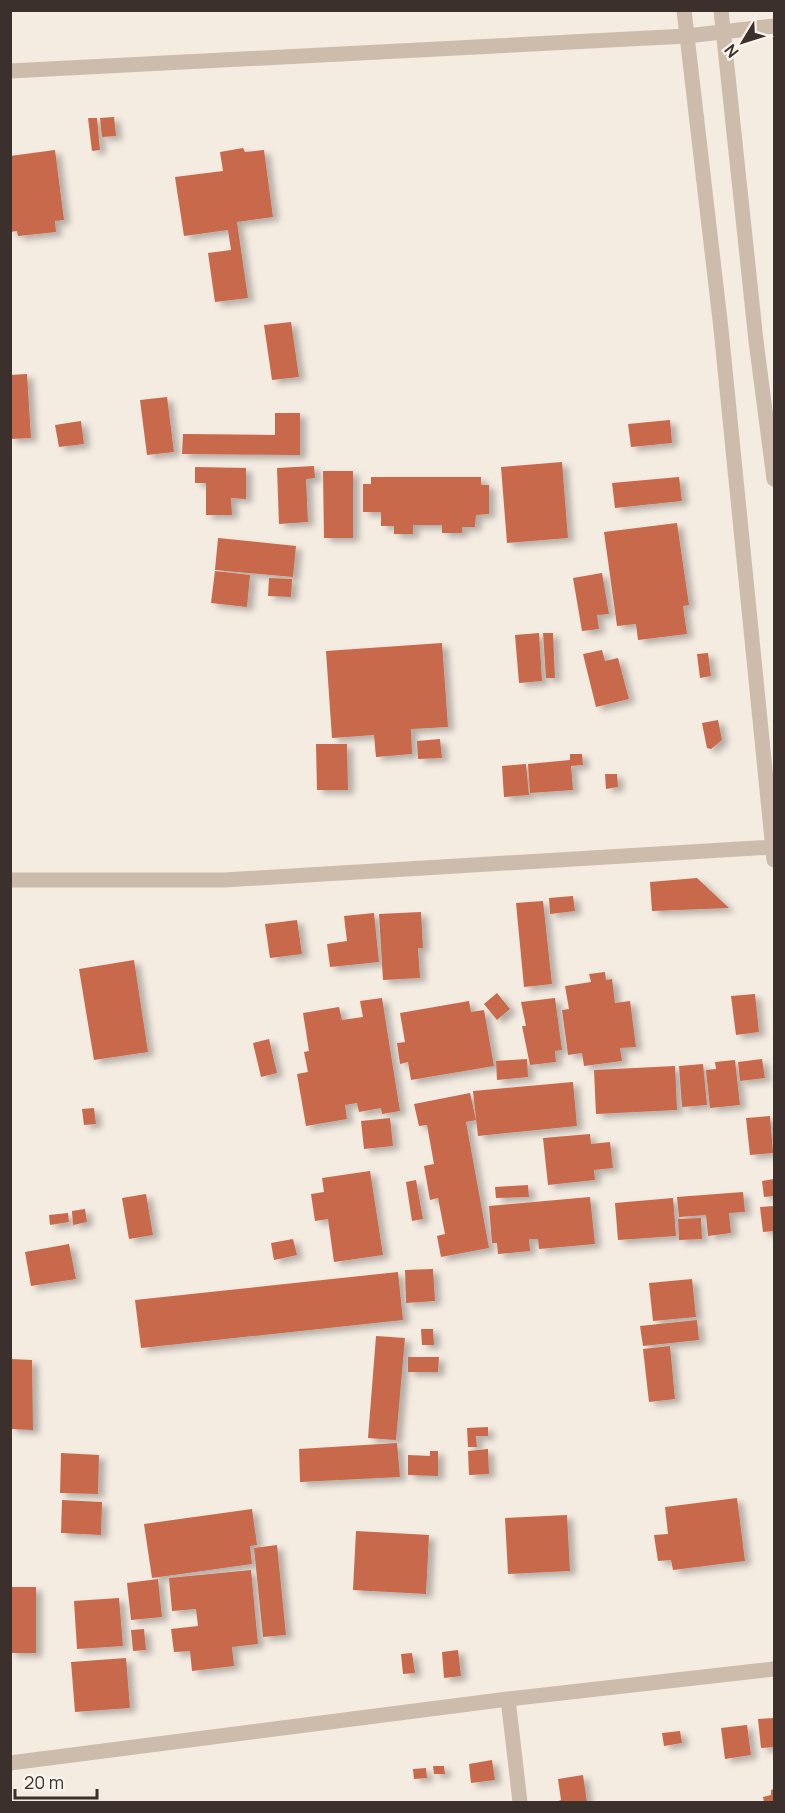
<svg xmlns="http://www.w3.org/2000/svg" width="785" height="1813" font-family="Manrope,sans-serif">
<defs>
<filter id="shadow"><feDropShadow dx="6" dy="4" stdDeviation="3" flood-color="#0004"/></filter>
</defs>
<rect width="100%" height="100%" fill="#f4ebe1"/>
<path fill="#c8694b" filter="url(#shadow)" d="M114,117L116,136L102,137L100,118Z
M88,118H97L100,150L92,151Z
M243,148L245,152L264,150L273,217L237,222L248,298L215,302L208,253L231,250L228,230L184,236L175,177L223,171L220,152Z
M55,150L64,220L55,221L56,232L18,236L17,231L10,232V156Z
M291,322L299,377L272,380L264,325Z
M27,374L31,438L10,439V375Z
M167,397L174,452L147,455L140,400Z
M275,413H300V455L182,454L183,434L275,435Z
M670,420L672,443L631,447L628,424Z
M81,421L84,444L59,447L55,425Z
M562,462L568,538L507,543L501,467Z
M314,466L315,478L306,479L308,522L279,524L277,468Z
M195,467L246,468V499L231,498L232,515H206V483H195Z
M323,471H353V538H324Z
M371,477H481V485H489V514L476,515L475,527H462V533H442V525H413V534H394V526H381V512H363V484H371Z
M679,477L682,501L615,508L612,483Z
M677,523L689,605L683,606L687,634L638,640L636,624L617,626L604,532Z
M218,538L296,546L293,577L215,570Z
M215,571L250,575L247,607L211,603Z
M602,573L609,614L597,615L599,629L582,631L573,578Z
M269,578L292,579L291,597L268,596Z
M539,633L542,681L519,683L515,635Z
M543,633H553L555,678H546Z
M442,643L448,727L411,729L412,754L376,757L374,735L332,738L326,651Z
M602,650L605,661L618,658L629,699L596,707L583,654Z
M708,653L711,676L700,678L697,654Z
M718,720L722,740L711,749L707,748L702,723Z
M440,739L442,758L418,759L417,741Z
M316,744H347L348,790H317Z
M570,754H582L583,765L571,766L573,790L530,793L528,764L570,760Z
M526,764L529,795L504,797L502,766Z
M605,774H617L618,787L606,789Z
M697,878L729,908L652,911L650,882Z
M573,896L575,911L550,914L549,898Z
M543,901L552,984L524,987L516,903Z
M421,912L423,948H418L420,978L383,980L379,914Z
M374,913L379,962L330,967L327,944L347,941L344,916Z
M297,920L302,954L270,958L265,924Z
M134,960L148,1052L94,1060L79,969Z
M605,972L606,980L612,979L615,1003L630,1001L636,1047L620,1048L622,1061L584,1066L582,1053L568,1055L562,1010L569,1009L565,986L591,982L589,974Z
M497,993L510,1009L497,1020L484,1004Z
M755,994L759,1032L736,1035L731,996Z
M382,998L400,1111L382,1114L381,1108L359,1112L357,1103L345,1105L347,1119L306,1126L297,1074L308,1072L304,1052L309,1051L303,1013L339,1007L342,1020L363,1017L360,1001Z
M555,998L562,1050L555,1051L556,1062L530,1065L522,1026H526L521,1002Z
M469,1001L471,1012L484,1010L494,1066L411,1080L408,1062L400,1064L397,1043L405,1042L400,1013Z
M269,1039L277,1073L261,1077L253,1043Z
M527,1059L528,1077L497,1080L496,1061Z
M762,1059L765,1078L740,1081L738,1062Z
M735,1060L740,1105L710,1108L706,1070L716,1069L715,1062Z
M703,1064L707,1105L682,1107L679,1066Z
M675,1066L677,1110L596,1114L594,1070Z
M573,1082L577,1126L478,1136L473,1091Z
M470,1093L476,1120L466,1122L489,1248L441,1257L437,1236L445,1234L438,1198L430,1200L424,1166L434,1164L427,1125L419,1126L414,1104Z
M94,1108L96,1124L84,1125L82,1109Z
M770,1116L773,1153L750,1155L746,1118Z
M390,1118L393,1146L364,1149L361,1121Z
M590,1134L591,1144L610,1142L613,1168L594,1170L595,1180L548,1185L543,1138Z
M370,1171L383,1255L334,1262L328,1219L315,1221L311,1194L324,1192L322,1178Z
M774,1179V1196L764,1197L762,1181Z
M416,1180L423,1219L412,1221L406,1182Z
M528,1185L529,1197L496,1198L495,1187Z
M743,1192L745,1212L729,1213L731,1233L708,1236L706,1215L679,1217L677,1197Z
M146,1194L153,1235L129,1239L122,1198Z
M590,1197L595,1244L539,1249L538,1239H529L530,1251L498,1254L497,1243H492L489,1206Z
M673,1198L676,1236L618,1240L615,1203Z
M774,1206V1231L763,1232L760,1207Z
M85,1209L87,1222L73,1225L72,1211Z
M68,1213L69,1222L50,1225L49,1215Z
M701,1218L702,1239L679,1240L678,1219Z
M293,1239L297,1255L274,1260L271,1243Z
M69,1244L76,1279L31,1286L25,1252Z
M433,1269L435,1301L406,1303L405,1270Z
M398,1272L403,1320L141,1348L135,1300Z
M692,1279L696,1317L653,1321L649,1283Z
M697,1320L699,1340L643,1346L640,1326Z
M421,1329H433L434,1345H422Z
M376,1336L405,1338L396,1440L368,1438Z
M670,1346L675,1399L649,1402L643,1349Z
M408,1357H439L438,1372H408Z
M10,1359L32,1360L33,1430L10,1429Z
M488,1427V1436H476L477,1447H468L467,1428Z
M397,1443L400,1477L300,1482L299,1449Z
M488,1449L489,1474L469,1475L468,1451Z
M430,1451H438V1476L408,1475V1455L430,1456Z
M61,1453L99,1455L98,1494L60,1493Z
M737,1498L745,1561L673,1570L671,1560L658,1561L654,1535L668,1534L665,1507Z
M62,1500L102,1502L101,1535L61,1533Z
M252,1509L257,1545L250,1546L252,1564L152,1578L144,1524Z
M567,1515L570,1571L508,1574L505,1518Z
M356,1531L429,1535L426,1594L353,1590Z
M277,1545L286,1635L263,1637L254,1548Z
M251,1570L258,1644L232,1647L234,1666L192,1671L190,1651L174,1652L171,1629L198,1626L196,1609L172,1611L169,1578Z
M158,1579L162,1617L131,1620L127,1583Z
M10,1587H36V1653H10Z
M119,1598L123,1646L77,1649L74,1601Z
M144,1629L146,1650L133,1651L131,1630Z
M458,1650L461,1676L444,1678L442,1652Z
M412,1653L415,1673L403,1674L401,1654Z
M126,1658L130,1708L75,1712L71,1662Z
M774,1718V1747L761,1748L758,1719Z
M747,1725L751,1755L725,1759L721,1728Z
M680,1731L682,1743L664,1746L662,1733Z
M492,1760L495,1780L471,1783L469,1764Z
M433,1766H444L445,1774H434Z
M426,1768L427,1778L414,1779L413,1769Z
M583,1775L587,1802H556L561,1800L558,1779Z
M774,1789V1802H764L763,1797L771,1795V1790Z"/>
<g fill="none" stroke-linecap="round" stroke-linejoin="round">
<path stroke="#cdbbac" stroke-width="15" d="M684,10L721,329L774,860
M721,10L756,341L774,479
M10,71L687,36L774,26
M10,880H224L774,847
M508,1699L520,1802
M10,1763L508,1699L774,1669"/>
</g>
<rect width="785" height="1813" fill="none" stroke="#3b302b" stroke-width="24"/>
<g transform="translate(743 42) rotate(232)" stroke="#fbf5ee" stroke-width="4.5" paint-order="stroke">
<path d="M0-4.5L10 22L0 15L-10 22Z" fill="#3b302b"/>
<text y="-9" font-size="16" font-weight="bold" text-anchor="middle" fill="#3b302b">N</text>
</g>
<path d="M15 1789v9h82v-9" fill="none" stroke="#3b302b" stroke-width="3"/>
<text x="24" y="1789" font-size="18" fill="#3b302b" stroke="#fbf5ee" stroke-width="4.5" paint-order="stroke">20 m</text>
</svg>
